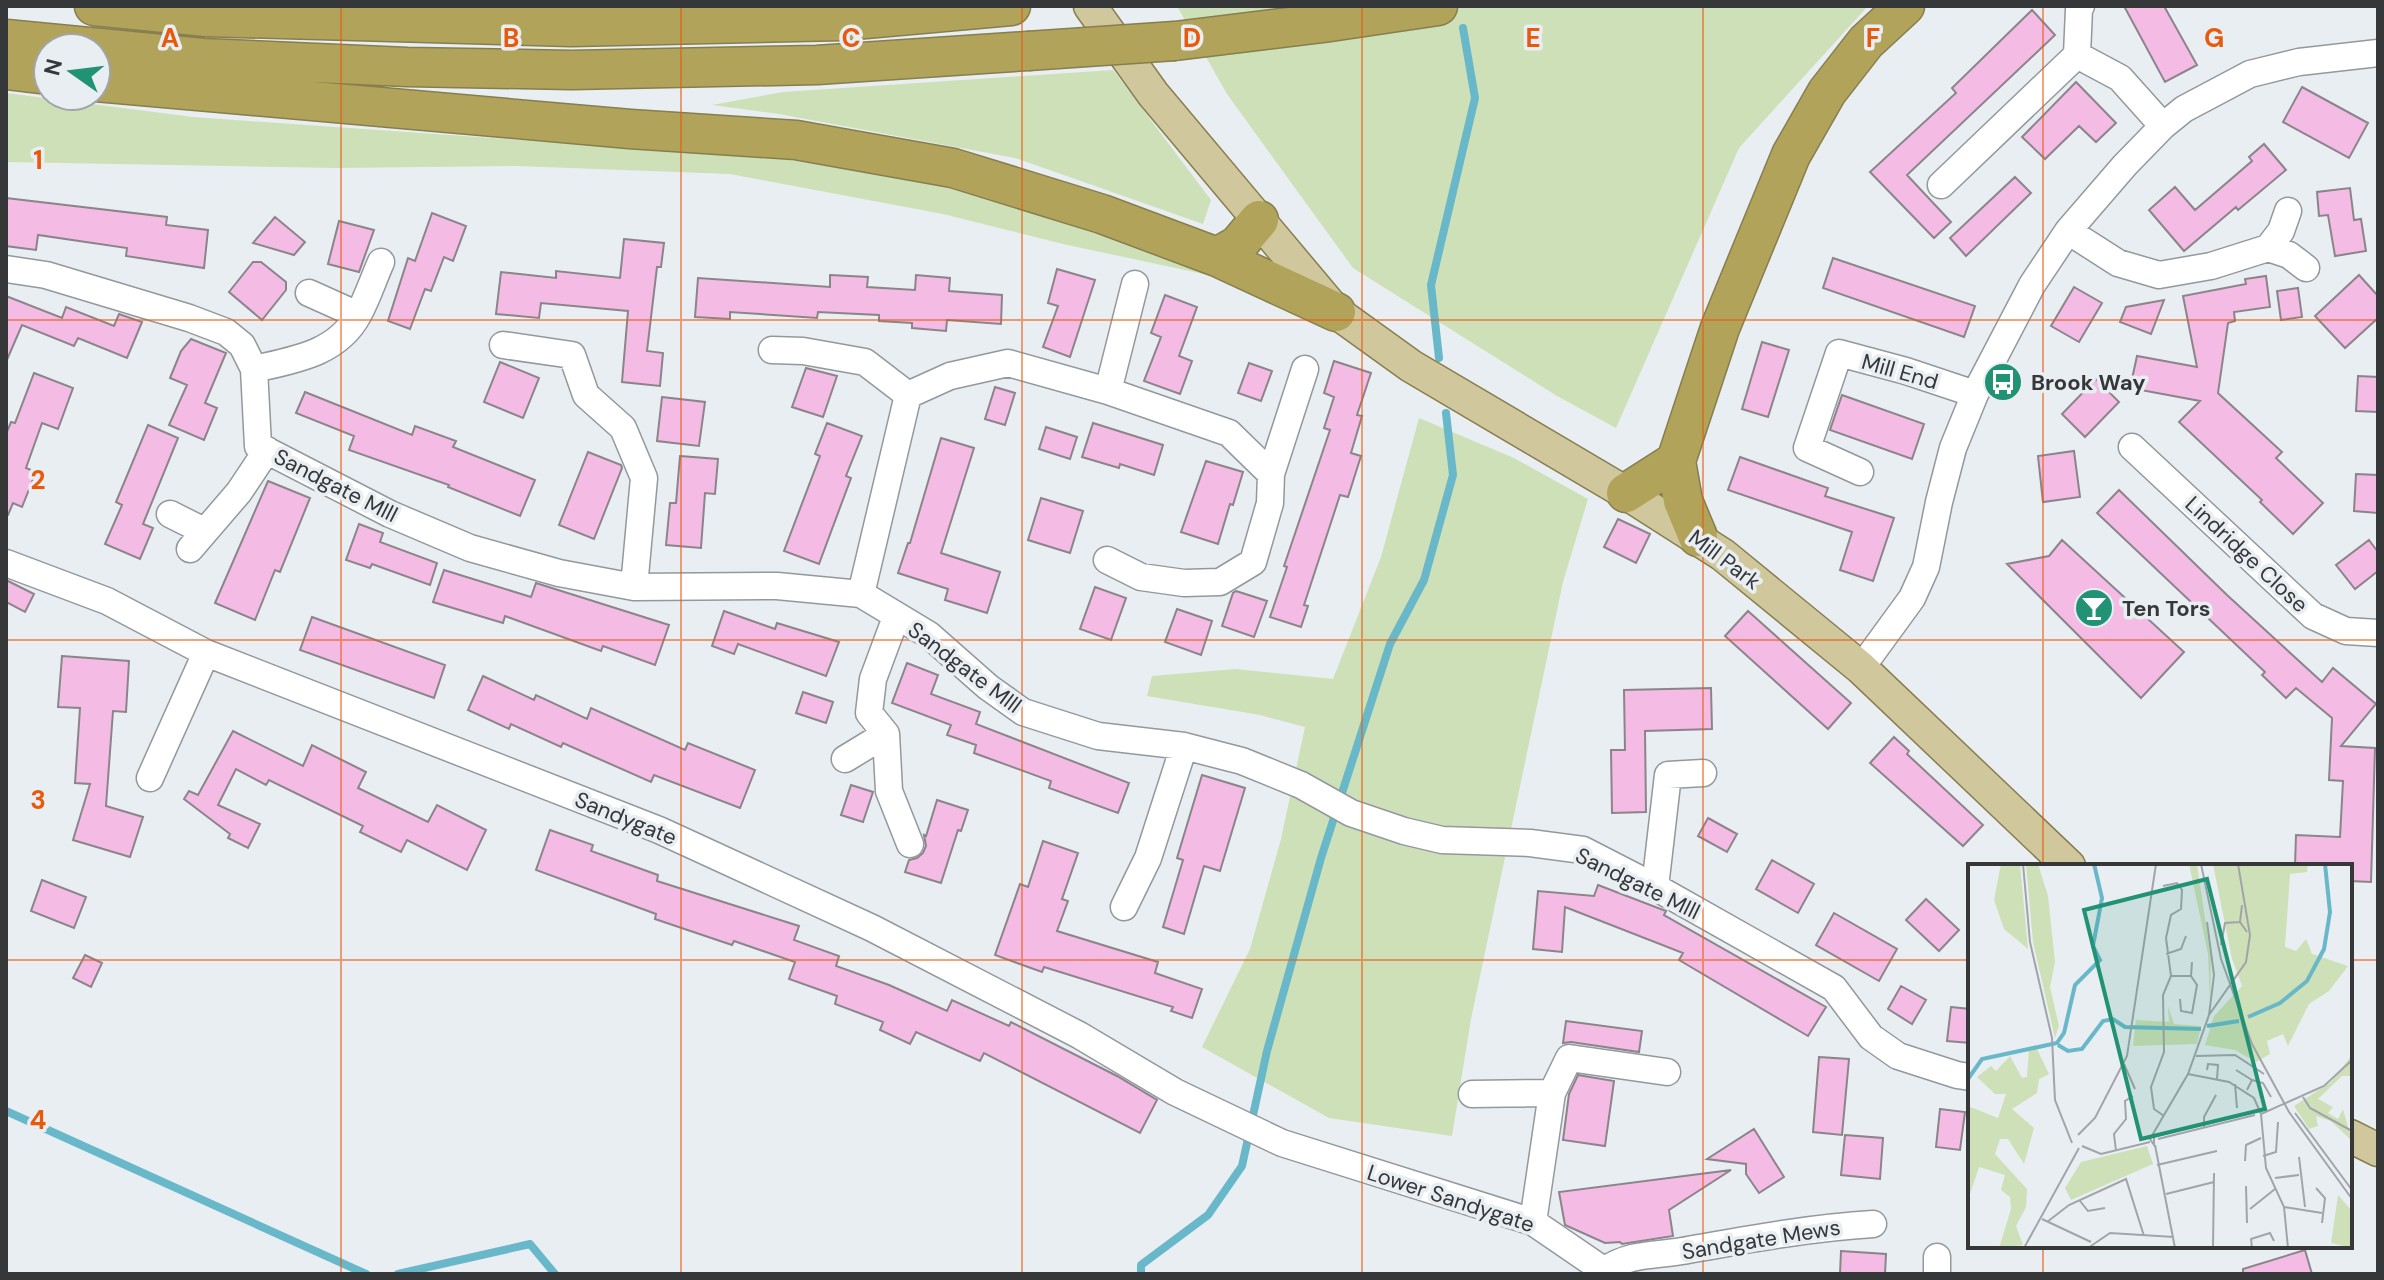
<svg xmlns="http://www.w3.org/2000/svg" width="2384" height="1280" font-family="'DM Sans',sans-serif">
<rect width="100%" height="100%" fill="#e9eef3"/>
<path fill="#cee0b7" d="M1177,6H1868L1739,148L1616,428L1557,396L1353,268L1227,94Z
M1113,70L1211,200L1203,224L1015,158L779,114L712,105L783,92Z
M6,93L193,117L778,158L945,185L1075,223L1227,279L1063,244L943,214L730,174L517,166L337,168L6,162Z
M1419,418L1514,458L1588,499L1563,582L1471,1019L1452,1136L1329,1118L1202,1047L1250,949L1281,839L1305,727L1260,715L1147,696L1152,676L1235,669L1333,679L1381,557Z"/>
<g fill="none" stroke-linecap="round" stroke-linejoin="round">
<path stroke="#68b8c9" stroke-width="8" d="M1439,358L1431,285L1475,98L1463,28
M6,1111L366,1274
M398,1274L530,1244L555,1274
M1141,1274V1265L1208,1215L1242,1166L1267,1051L1321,858L1390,644L1424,580L1453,475L1446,413"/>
</g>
<path fill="#f4bce4" stroke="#8b8589" stroke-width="2" d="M2124,6H2164L2197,65L2165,82Z
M2032,10L2055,35L1907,175L1951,222L1934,238L1870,172L1956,93L1952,88Z
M2076,82L2116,123L2096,142L2079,126L2045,159L2022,137Z
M2302,87L2368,123L2349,158L2283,122Z
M2264,144L2286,170L2238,210L2236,207L2184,251L2149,210L2175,187L2195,210L2252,161L2249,157Z
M2015,177L2031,193L1966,256L1950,238Z
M2350,188L2354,220L2361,219L2366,251L2335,256L2328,215L2319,216L2317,192Z
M6,198L167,217L166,225L208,230L204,268L126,256L127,248L38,235L36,250L6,246Z
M432,213L466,226L453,261L444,257L431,291L425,289L410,329L388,321L408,258L415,261Z
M275,217L305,242L294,255L253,243Z
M339,221L374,230L359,272L328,264Z
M624,239L664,243L661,267H657L647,351L663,353L660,386L622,382L628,311L541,303L539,318L496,314L501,272L556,278V271L620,278Z
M1833,258L1975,306L1964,337L1823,288Z
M253,262H261L286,282V290L262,320L229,292Z
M1057,269L1095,280L1070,357L1043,347L1058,306L1048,303Z
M830,275L868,277L867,287L915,290L916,275L950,278L949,291L1002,295L1001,324L947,320L946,331L912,328V323L879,321V315L818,312L817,318L730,312V319L695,317L698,278L830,287Z
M2359,275L2378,296V318L2345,348L2315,316Z
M2266,276L2270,307L2234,312L2235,321L2228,323L2218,393L2282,452L2276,458L2323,503L2293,534L2260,502L2262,500L2179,422L2200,401L2130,388L2137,356L2197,367L2183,296L2246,284L2245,279Z
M2074,287L2102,303L2079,342L2051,326Z
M2298,288L2302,317L2281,320L2277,291Z
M1165,295L1197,307L1179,356L1192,361L1180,394L1144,381L1161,337L1151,333Z
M6,296L62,318L66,307L114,326L119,314L142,322L127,358L78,338L74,346L22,325L6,362Z
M2164,300L2151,334L2120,322L2126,307Z
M191,339L226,353L205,403L217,408L204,440L169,425L187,385L170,378L181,351Z
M1762,342L1789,350L1768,417L1742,409Z
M1334,361L1371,373L1357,415L1362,416L1351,453L1361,456L1348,497L1340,495L1304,605L1308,606L1301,627L1270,617L1287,567L1284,566L1330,430L1324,428L1334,397L1324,393Z
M500,362L539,378L523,418L484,402Z
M1249,363L1272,371L1261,401L1238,393Z
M806,368L837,376L823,417L792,407Z
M34,373L73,388L58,429L42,423L26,468L36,472L22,507L13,503L8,515H6V434L11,422L15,423Z
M2358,376L2378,377V412L2356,411Z
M2096,379L2119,402L2085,437L2062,414Z
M995,387L1015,393L1005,425L985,419Z
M305,392L412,435L415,426L456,441L453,447L535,480L520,516L448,487L449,485L349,450L354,436L296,413Z
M1842,395L1924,424L1912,459L1830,430Z
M662,397L705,402L699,446L657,441Z
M827,423L862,436L846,476L851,478L819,564L784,551L820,456L815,454Z
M1093,423L1163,445L1154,475L1120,464L1119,468L1082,457Z
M148,425L178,438L143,524L153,528L140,559L105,544L122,505L116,502Z
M1046,427L1077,437L1070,459L1039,449Z
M941,438L974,448L941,553L1000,572L987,613L945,600L948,589L898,573L908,543H910Z
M2074,451L2080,497L2043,502L2038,456Z
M588,452L621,465L622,468L594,539L559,525Z
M680,456L718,459L715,494L705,493L701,548L666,545L670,503H676Z
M1740,457L1828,488L1825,496L1894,518L1873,581L1840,570L1852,532L1728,490Z
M1206,461L1243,472L1233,505L1230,504L1218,544L1181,532Z
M2356,474L2378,475V513L2354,511Z
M268,481L310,498L280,572L275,570L255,620L215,603Z
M2119,490L2227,595L2322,682L2333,668L2376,704L2341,746L2375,748L2371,882L2350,881V866H2295L2296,835L2340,837L2343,781L2329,780L2332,718L2296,688L2286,698L2262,675L2265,672L2097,513Z
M1041,498L1083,511L1070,553L1028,540Z
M1618,519L1650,534L1636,563L1604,547Z
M359,524L383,533L380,542L437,563L430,585L372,564L370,568L346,560Z
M2062,540L2184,652L2141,698L2007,564L2049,556Z
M2369,540L2378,552V571L2355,589L2336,565Z
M444,570L531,597L536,583L669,625L655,665L603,646L601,651L505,616L503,623L433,602Z
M6,580L34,594L25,612L6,602Z
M1095,587L1126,598L1111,640L1080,629Z
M1236,591L1267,601L1254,637L1222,626L1233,593Z
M1177,609L1212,621L1201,655L1165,642Z
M724,611L775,629L777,623L839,642L826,676L738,644L734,654L712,646Z
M1748,611L1851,703L1828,729L1725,636Z
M312,617L445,665L434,698L300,650Z
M62,656L129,661L126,712L113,711L106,806L143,817L130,857L73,840L90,784L75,783L80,708L58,707Z
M907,663L938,675L931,694L980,712L976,724L1129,783L1118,813L1049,788L1051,781L974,753L976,745L947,735L951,725L892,703Z
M483,676L534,700L536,695L587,719L591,708L685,750L688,743L755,770L740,808L654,775L651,782L563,743L561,747L511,724L509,729L468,710Z
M1711,688L1712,729L1645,731L1646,812L1612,813L1611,750H1625L1624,690Z
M803,692L833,702L826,723L796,713Z
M233,731L303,766L312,745L366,772L358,788L428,822L437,805L486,830L467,870L407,840L401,852L360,832L363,826L269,780L266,785L236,769L218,805L260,824L248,848L228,838L230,834L184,799L189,791L198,795Z
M1894,737L1909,751L1907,754L1983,825L1963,846L1870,763Z
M1202,775L1245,788L1220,871L1204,866L1184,934L1163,927L1183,860L1177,858Z
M851,785L873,792L863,822L841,815Z
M937,800L968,810L961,831L958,830L941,883L905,872L909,860L917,858L923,853L926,846L924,835L926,836Z
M1708,818L1737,834L1727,852L1698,836Z
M550,830L593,845L591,851L658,875L657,881L799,926L794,940L839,956L836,966L889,985L947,1011L952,1000L1009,1026L1011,1022L1117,1076L1157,1100L1140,1133L984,1053L980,1061L916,1032L910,1044L880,1030L883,1022L835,1004L837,996L789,979L795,962L734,941L732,945L655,919L656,914L536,870Z
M1043,841L1078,853L1062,899L1068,901L1057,931L1158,962L1155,973L1202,989L1192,1018L1171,1011L1173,1007L1044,967L1042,972L995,955L1020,884L1028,887Z
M1772,860L1814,884L1798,913L1756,889Z
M42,880L86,897L74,928L31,911Z
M1598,885L1666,911L1664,915L1826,1007L1808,1036L1679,960L1683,953L1565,907L1562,952L1533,949L1538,891L1594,896Z
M1926,899L1959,930L1939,951L1906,920Z
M1834,913L1897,949L1879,981L1816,945Z
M85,955L102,963L91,987L73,978Z
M1901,986L1926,1000L1912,1024L1888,1009Z
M1951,1007L1970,1009V1043L1947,1041Z
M1566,1021L1642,1031L1639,1052L1571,1042L1563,1043Z
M1819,1057L1849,1059L1842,1135L1813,1132Z
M1578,1075L1614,1081L1605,1146L1563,1140L1569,1094Z
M1940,1109L1965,1112L1960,1150L1936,1147Z
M1754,1129L1784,1177L1759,1193L1746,1174V1164L1707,1159Z
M1845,1135L1883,1138L1880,1179L1841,1175Z
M1731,1170L1669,1210L1673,1236L1622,1244L1620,1242L1605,1243L1565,1225L1559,1192Z
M2305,1250L2312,1274H2243V1269Z
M1841,1251L1886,1254L1885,1274H1840Z"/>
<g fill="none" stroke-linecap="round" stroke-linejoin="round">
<defs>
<path id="minor" d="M2077,55L2079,9L2081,6
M1941,185L2077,55L2120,78L2163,126
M2068,231L2118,263L2159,275L2211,266L2268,248L2289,255L2306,268
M2268,248L2281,231L2288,211
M6,269L46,275L189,318L226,332L242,345L254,369L258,446L390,514L470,548L559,573L634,587L777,586L861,594L929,635L988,687L1023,712L1098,736L1184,746L1242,761L1301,785L1351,813L1404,831L1442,840L1530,843L1583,850L1655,887L1834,988L1871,1037L1898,1056L1957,1075L1970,1077
M309,293L358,315
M503,345L572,355L586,395L623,428L644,478L634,587
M772,350L803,351L865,362L908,395L861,594
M254,369C293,360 337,354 358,315C367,299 373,280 381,262
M1108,391L1135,284
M908,395L950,376L1008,363L1108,391L1229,433L1271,474L1270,503L1253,562L1220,582L1184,583L1141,577L1107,560
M2132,447L2313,616L2346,631L2378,633
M1860,472L1807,448L1839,353L1906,371L1975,394
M1271,474L1305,369
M170,514L204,531
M190,549L239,492L267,450
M6,563L107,601L206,653L659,830L872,928L1079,1035L1175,1092L1282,1143L1533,1222L1609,1274
M896,617L873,679L869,713L886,734L889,791L910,844
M1861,668L1912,598L1926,567L1939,502L1953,448L1975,394L2032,285L2068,231L2125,165L2163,126L2184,109L2250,74L2299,62L2378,53
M845,759L886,734
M150,778L206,653
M1655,887L1668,775L1703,773
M1124,907L1148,858L1184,746
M1552,1093L1569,1058L1667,1072
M1472,1094L1552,1093L1533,1222
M1937,1257V1274
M1605,1270C1631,1253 1652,1256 1682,1251C1745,1240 1808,1228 1873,1224"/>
<path id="major" d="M1090,6L1153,94L1336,312L1411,366L1626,493L1723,555L1861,668L2069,866
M2350,1136L2378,1150"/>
<path id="highway" d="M94,6L206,17L571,27L843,21L1011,6
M6,39L203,58L407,67L572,70L817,65L1028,51
M1175,41L1323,23L1438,6
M6,70L48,75
M96,82L630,129L796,140L953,168L1102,214L1217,257L1336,312
M1217,257L1238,245L1259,220
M1626,493L1676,461
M1698,537L1683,501L1676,461L1720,328L1791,155L1827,92L1866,42L1905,6"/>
</defs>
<use href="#minor" stroke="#93989d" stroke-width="29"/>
<use href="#major" stroke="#867e4e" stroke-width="35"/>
<use href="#highway" stroke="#867e4e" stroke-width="41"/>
<use href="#minor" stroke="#fff" stroke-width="26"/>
<use href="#major" stroke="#d0c89c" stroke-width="32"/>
<use href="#highway" stroke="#b1a45a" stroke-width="38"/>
<defs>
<path id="highway-bridge" d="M1028,51L1175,41"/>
</defs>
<use href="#highway-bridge" stroke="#867e4e" stroke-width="41" stroke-linecap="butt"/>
<use href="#highway-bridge" stroke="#b1a45a" stroke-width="38"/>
</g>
<path fill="none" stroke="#e8590c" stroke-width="2" stroke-opacity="0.55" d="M341,6V1274M681,6V1274M1022,6V1274M1362,6V1274M1703,6V1274M2043,6V866M6,320H2378M6,640H2378M6,960H1970M2350,960H2378M2043,1246V1274"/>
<defs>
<symbol id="bus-disc" viewBox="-11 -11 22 22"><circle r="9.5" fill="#219274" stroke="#e9eef3"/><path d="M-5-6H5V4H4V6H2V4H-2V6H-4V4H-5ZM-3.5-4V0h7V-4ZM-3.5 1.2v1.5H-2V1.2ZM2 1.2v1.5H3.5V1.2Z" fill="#fff"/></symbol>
<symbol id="bar-disc" viewBox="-11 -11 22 22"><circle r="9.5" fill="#219274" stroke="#e9eef3"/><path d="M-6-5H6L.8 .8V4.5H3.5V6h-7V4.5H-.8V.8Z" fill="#fff"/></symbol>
</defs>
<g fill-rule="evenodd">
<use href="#bus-disc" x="1981" y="360" width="44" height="44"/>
<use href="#bar-disc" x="2072" y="586" width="44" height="44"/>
</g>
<g text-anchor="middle" stroke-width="7" stroke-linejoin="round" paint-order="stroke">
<g font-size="22" fill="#353739" stroke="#e9eef3">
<text transform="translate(1900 371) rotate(16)" y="8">Mill End</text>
<text transform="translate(336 485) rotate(27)" y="8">Sandgate MIll</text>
<text transform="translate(2247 554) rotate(43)" y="8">Lindridge Close</text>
<text transform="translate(1725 559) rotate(37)" y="8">Mill Park</text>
<text transform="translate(965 667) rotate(37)" y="8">Sandgate MIll</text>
<text transform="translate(626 818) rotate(22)" y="8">Sandygate</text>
<text transform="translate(1638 883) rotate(26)" y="8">Sandgate MIll</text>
<text transform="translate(1451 1198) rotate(18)" y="8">Lower Sandygate</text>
<text transform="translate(1761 1239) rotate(-9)" y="8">Sandgate Mews</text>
</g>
<g font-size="22" font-weight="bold" fill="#353739" stroke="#e9eef3" text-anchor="start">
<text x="2031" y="390">Brook Way</text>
<text x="2122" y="616">Ten Tors</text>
</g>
</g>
<g transform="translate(1968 864)">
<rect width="384" height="384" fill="#e9eef3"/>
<path d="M33,0H52L60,85L36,65L26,36ZM58,0H70L80,32L87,98L82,123L91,162L87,174L65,78ZM221,0H229L243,94L242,140L240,90ZM245,0H340L339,8L322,10L317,83L328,87L338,75L344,90L380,102L361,127L341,140L320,182L315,170L299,177L302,190L288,198L267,186L237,181L246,152L274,122L264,95ZM200,142L206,160L233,162L229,180L165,182L168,156L201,158ZM67,181L81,210L71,215L69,229L44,245L66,264L56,300L40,275H32L27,290L59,325L58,343L48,362L55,381L31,384L43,345L42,333L33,326L37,311L11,303L0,336V242L30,254L38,230H27L9,213L23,202L28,207L42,192L54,214L59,213L61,184ZM384,191V212H374L350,235L365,243L360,249L370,255L375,245L384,277L363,257L348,252L350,262L341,265L326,242L363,218ZM179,282L185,300L103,336L97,324L113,298ZM370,331L384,347V384L363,379Z" fill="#cee0b7"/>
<path fill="none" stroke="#68b8c9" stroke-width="4" d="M280,153L312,139L339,117L356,85L362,48L357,0M239,162L271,157M90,181L100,187L114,185L135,157L145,155L157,163L233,165M0,215L14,195L89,179L96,169L107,121L132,96L125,82L134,34L126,0"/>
<path fill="none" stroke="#a1a5a9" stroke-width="2" d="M55,0L62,78L84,174L87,236L104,279M233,0L253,95L284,180L321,248L384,335M195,22L209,19L214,26L213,45L203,51L198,74L203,112L195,131L196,188L183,223L186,245L196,252M274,41L272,58L279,68M239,58L246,111L241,151M253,81L257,59L272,58M198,90L213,85L218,72M203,112H223L224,98M212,135L213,147L224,149L229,121L223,112M228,192L267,191L296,210M156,200L167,225M239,206L240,200L250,201L249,215M268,206L284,216L279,226M220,210L261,218L286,234L293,250L298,304L316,343L320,384M284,216L295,219L303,233M267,220L269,244M335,233L342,244L384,267M327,249L384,326M293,250L356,222L384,196M236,263V253L248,231M110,271L127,254L159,192L188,0M186,273V281L182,275L220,210L241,151L278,98L282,71L270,0M190,275L287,251M187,281L207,384M114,282L133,290L182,278M148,287L146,270L158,255L157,237L165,232M295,292L308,288L310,258M331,293L337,343M277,297L278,281L293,274M189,301L249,287M307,314L331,311M278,322L279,359M348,324L357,334L354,359M198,330L246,318M112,337L120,347L137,344M316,343L354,349M282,345L307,325M74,355L123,378M79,358L101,341L158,315L176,372M56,384L111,284M120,384L142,369L206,373M245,384L246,309M284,384L283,375L302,369L306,377"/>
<path fill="#219274" fill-opacity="0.15" stroke="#219274" stroke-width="4" d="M239,15L297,245L173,275L116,46Z"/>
<rect width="384" height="384" fill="none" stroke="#353739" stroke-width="4"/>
</g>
<g font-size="26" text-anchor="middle" font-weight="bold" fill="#e8590c" stroke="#e9eef3" stroke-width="7" stroke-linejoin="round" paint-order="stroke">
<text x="170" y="47">A</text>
<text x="511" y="47">B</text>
<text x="851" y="47">C</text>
<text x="1192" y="47">D</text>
<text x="1533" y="47">E</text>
<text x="1873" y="47">F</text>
<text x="2214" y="47">G</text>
<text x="38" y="169">1</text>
<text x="38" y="489">2</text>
<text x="38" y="809">3</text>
<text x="38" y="1129">4</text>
</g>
<rect width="2384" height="1280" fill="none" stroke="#353739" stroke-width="16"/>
<g transform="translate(72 72) rotate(284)"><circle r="38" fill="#e9eef3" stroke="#a1a5a9" stroke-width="2"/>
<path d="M0-6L14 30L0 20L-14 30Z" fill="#219274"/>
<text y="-12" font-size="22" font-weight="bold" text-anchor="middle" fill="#353739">N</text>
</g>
</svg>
